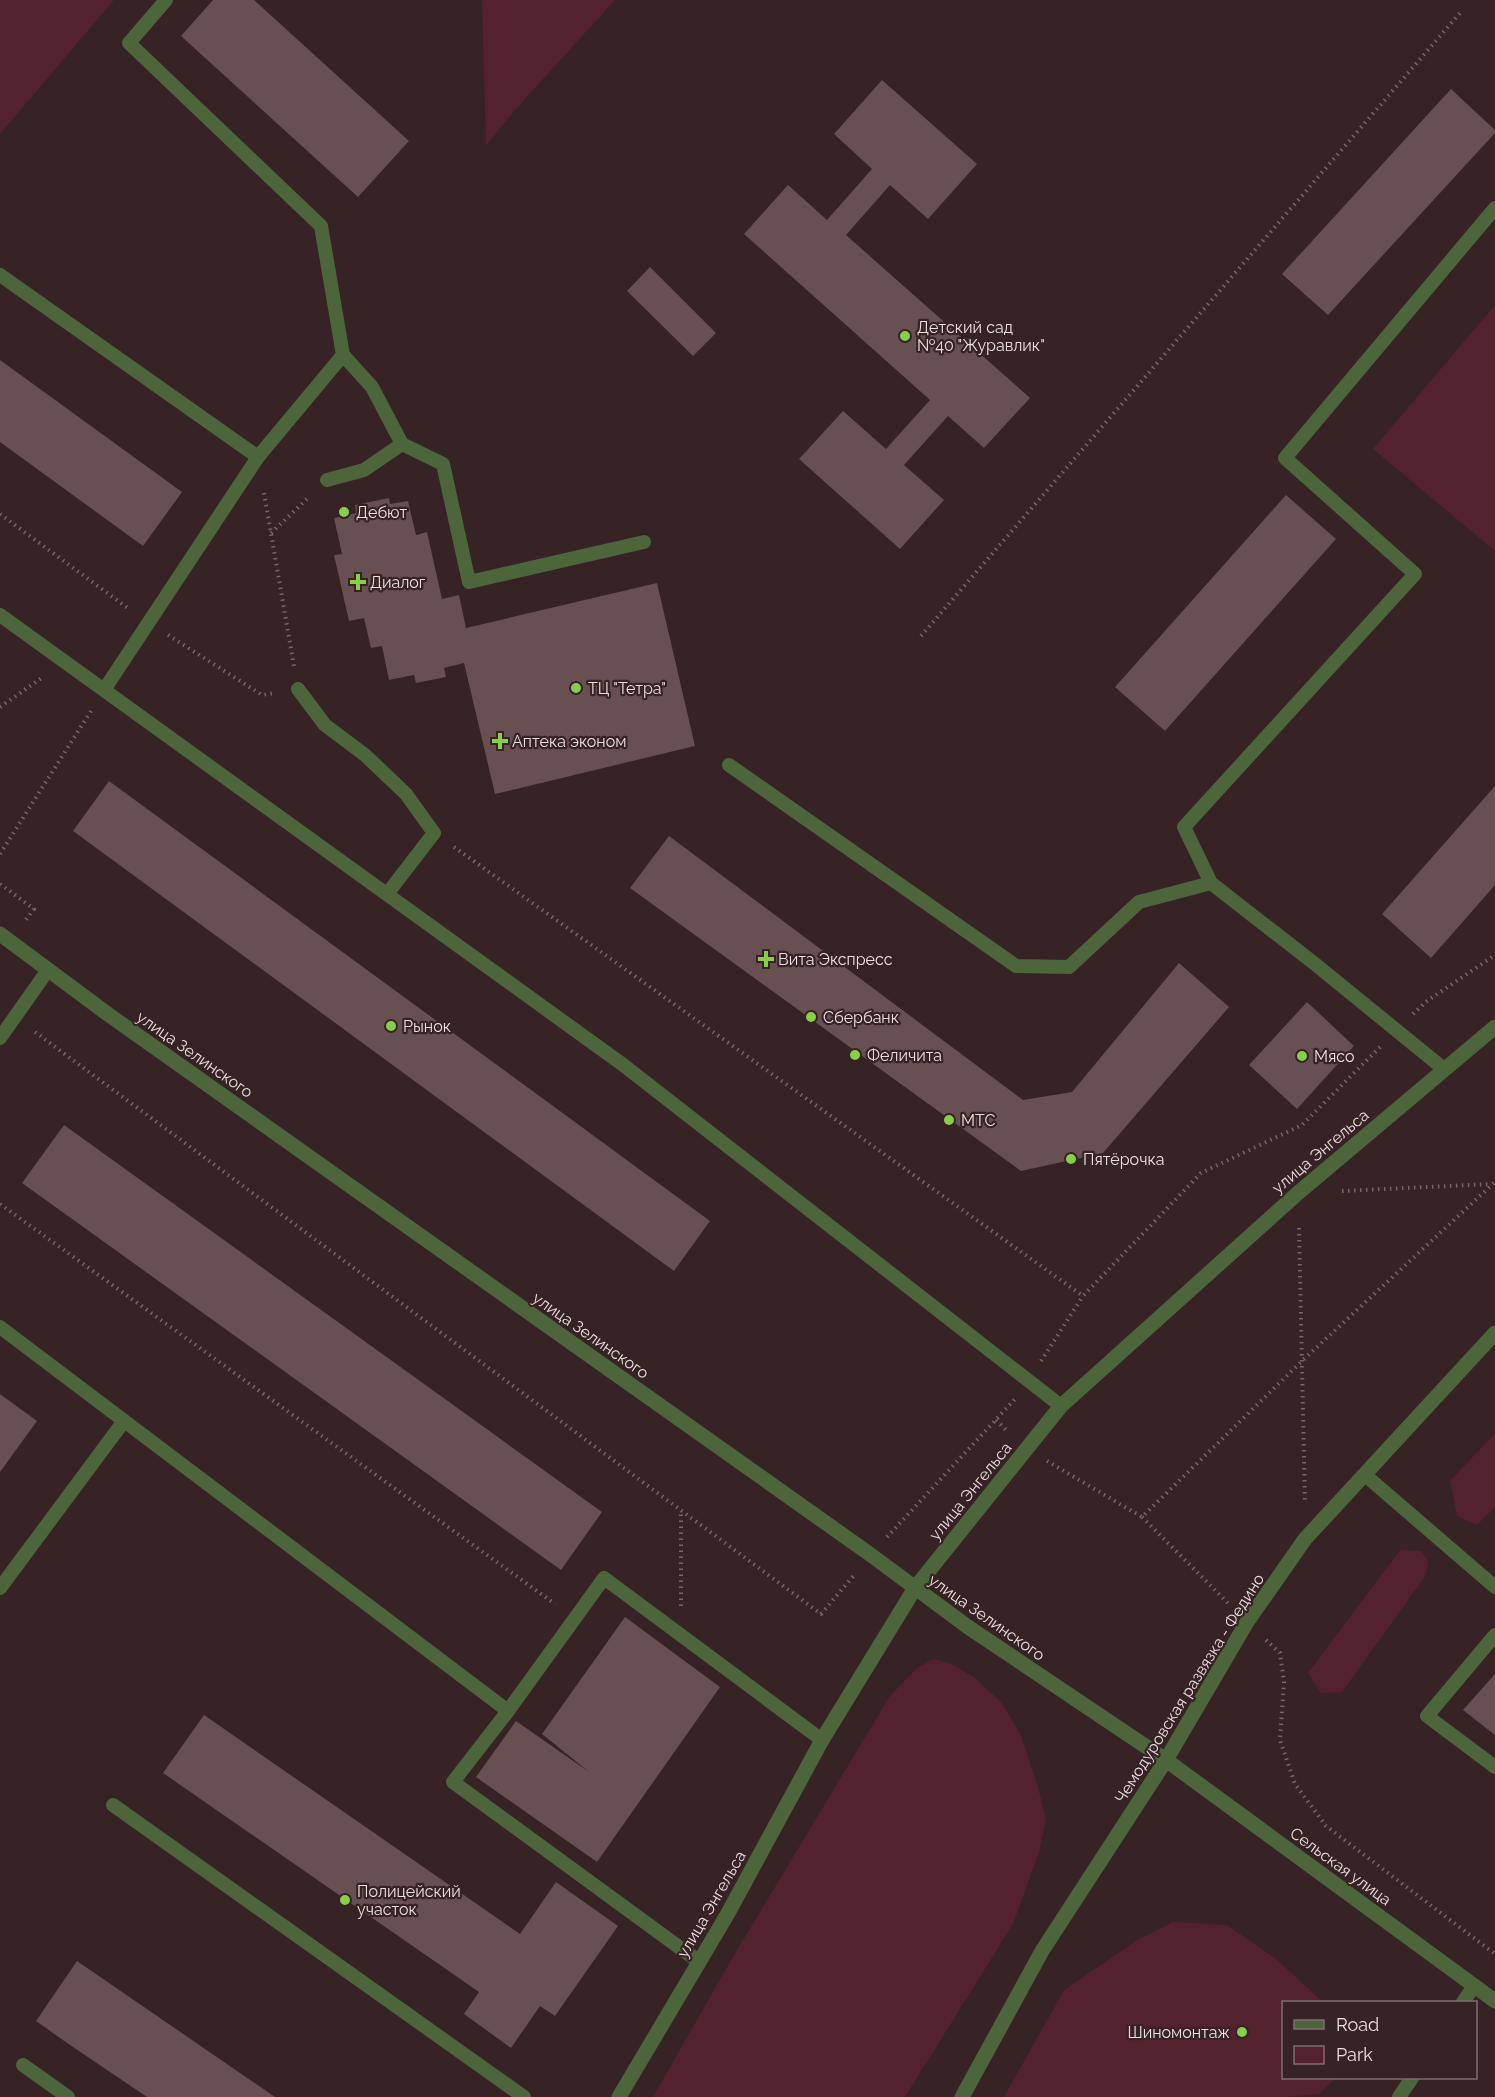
<svg xmlns="http://www.w3.org/2000/svg" width="1495" height="2097" font-family="Raleway,sans-serif">
<rect width="100%" height="100%" fill="#372225"/>
<path fill="#54222c" d="M0,0H114L0,134Z
M482,0H615L514,111L486,146Z
M1495,305V551L1373,449Z
M1495,1433V1507L1477,1525L1457,1516L1450,1481Z
M1400,1550L1421,1551L1428,1561L1426,1575L1342,1692L1321,1693L1308,1673Z
M934,1659L951,1664L975,1678L1001,1702L1020,1733L1038,1787L1046,1819L1039,1852L1013,1924L905,2097H653L734,1955L890,1696L917,1668Z
M1173,1922L1227,1925L1275,1958L1323,2002H1284V2078H1336L1319,2094L1287,2097H1004L1064,1990L1136,1941Z"/>
<path fill="#674f52" d="M213,0H254L409,141L358,197L181,36Z
M882,80L977,164L928,219L890,185L846,235L1030,398L984,448L948,416L904,465L944,500L900,549L799,459L843,411L886,449L930,400L744,234L788,185L827,220L872,169L834,134Z
M1451,89L1495,130V133L1328,315L1282,274Z
M650,267L716,333L693,356L627,291Z
M0,360L182,492L143,546L0,442Z
M1286,495L1336,539L1165,731L1115,687Z
M389,498L390,504L408,501L416,535L427,532L442,599L459,595L466,628L657,583L695,746L495,794L464,663L444,668L446,677L416,683L414,675L389,680L382,646L371,648L364,618L349,621L334,555L342,554L334,518L356,513L355,505Z
M109,781L710,1221L674,1271L73,831Z
M1495,786V885L1431,958L1382,914Z
M669,836L1023,1100L1072,1092L1179,963L1229,1007L1103,1153L1021,1171L630,888Z
M1307,1002L1354,1046L1297,1109L1249,1065Z
M64,1125L602,1512L561,1570L22,1183Z
M0,1394L37,1421L0,1472Z
M625,1617L720,1687L597,1862L476,1777L516,1721L589,1772L542,1734Z
M1495,1674V1735L1463,1710Z
M204,1715L520,1934L556,1882L618,1926L555,2016L540,2006L511,2048L464,2014L479,1992L163,1773Z
M77,1961L275,2097H147L70,2045L36,2021Z"/>
<g fill="none" stroke-linecap="round" stroke-linejoin="round">
<path stroke="#786669" stroke-width="4" stroke-dasharray="1.5 4.5" stroke-linecap="butt" d="M264,493L294,666
M0,514L129,609
M271,533L309,497
M168,635L262,695L275,693
M921,636L1460,13
M0,707L43,677
M454,847L1083,1296L1201,1173L1302,1125L1380,1047
M0,854L91,711
M0,884L34,909L24,922
M1413,1014L1427,1001L1495,955
M35,1032L821,1614L855,1574
M1342,1191L1491,1184
M0,1204L555,1604
M1299,1228L1305,1503
M1041,1361L1083,1296
M996,1420L1008,1432
M1047,1461L1142,1517L1302,1361L1495,1182
M1142,1517L1230,1605
M887,1537L1015,1399
M681,1606V1511
M1266,1640L1280,1653L1284,1682L1280,1740L1295,1784L1326,1826L1495,1954"/>
<path stroke="#4c653a" stroke-width="14" d="M166,0L129,43L321,226L343,355L372,387L402,444L443,464L469,582L644,542
M0,275L258,457L343,355
M327,480L364,470L402,444
M0,615L622,1064L1061,1406
M298,689L325,725L365,755L406,794L434,833L387,894
M104,690L258,457
M729,765L1016,966L1069,967L1139,902L1211,883L1315,964L1444,1069
M1211,883L1184,827L1415,574L1285,458L1495,208
M0,1038L48,970
M0,1327L508,1711
M1365,1475L1495,1587
M0,1588L124,1421
M1495,1635L1427,1716L1495,1767
M113,1805L524,2097
M698,1961L453,1782L508,1711L604,1578L822,1740
M1463,2002L1474,1986
M23,2065L68,2097
M1399,2097L1412,2078"/>
<path stroke="#4c653a" stroke-width="15" d="M619,2097L727,1915L822,1740L915,1588L1061,1406L1298,1193L1495,1027"/>
<path stroke="#4c653a" stroke-width="15" d="M0,934L109,1015L871,1555L968,1627L1166,1760L1495,2001
M962,2097L1042,1951L1166,1760L1247,1622L1305,1539L1495,1333"/>
</g>
<g fill="#88cf49" stroke="#372225" stroke-width="2">
<circle cx="905" cy="336" r="6"/>
<circle cx="344" cy="512" r="6"/>
<path d="M355 573h6v6h6v6h-6v6h-6v-6h-6v-6h6z"/>
<circle cx="576" cy="688" r="6"/>
<path d="M497 732h6v6h6v6h-6v6h-6v-6h-6v-6h6z"/>
<path d="M763 950h6v6h6v6h-6v6h-6v-6h-6v-6h6z"/>
<circle cx="811" cy="1017" r="6"/>
<circle cx="391" cy="1026" r="6"/>
<circle cx="855" cy="1055" r="6"/>
<circle cx="1302" cy="1056" r="6"/>
<circle cx="949" cy="1120" r="6"/>
<circle cx="1071" cy="1159" r="6"/>
<circle cx="345" cy="1900" r="6"/>
<circle cx="1242" cy="2032" r="6"/>
</g>
<g text-anchor="middle" stroke-width="4.5" stroke-linejoin="round" paint-order="stroke">
<g font-size="16" fill="#ecdee0" stroke="#372225" text-anchor="start">
<text x="917" y="333">Детский сад<tspan x="917" dy="18">№40 "Журавлик"</tspan></text>
<text x="356" y="518">Дебют</text>
<text x="370" y="588">Диалог</text>
<text x="588" y="694">ТЦ "Тетра"</text>
<text x="512" y="747">Аптека эконом</text>
<text x="778" y="965">Вита Экспресс</text>
<text x="823" y="1023">Сбербанк</text>
<text x="403" y="1032">Рынок</text>
<text x="867" y="1061">Феличита</text>
<text x="1314" y="1062">Мясо</text>
<text x="961" y="1126">МТС</text>
<text x="1083" y="1165">Пятёрочка</text>
<text x="357" y="1897">Полицейский<tspan x="357" dy="18">участок</tspan></text>
<text x="1230" y="2038" text-anchor="end">Шиномонтаж</text>
</g>
<g font-size="16" fill="#ecdee0" stroke="#372225">
<text transform="translate(195 1054) rotate(35)" y="6">улица Зелинского</text>
<text transform="translate(1320 1151) rotate(-40)" y="6">улица Энгельса</text>
<text transform="translate(591 1335) rotate(35)" y="6">улица Зелинского</text>
<text transform="translate(970 1491) rotate(-51)" y="6">улица Энгельса</text>
<text transform="translate(987 1617) rotate(35)" y="6">улица Зелинского</text>
<text transform="translate(1189 1688) rotate(-58)" y="6">Чемодуровская развязка - Федино</text>
<text transform="translate(1341 1866) rotate(36)" y="6">Сельская улица</text>
<text transform="translate(711 1904) rotate(-60)" y="6">улица Энгельса</text>
</g>
</g>
<rect x="1282" y="2001" width="195" height="78" fill="#372225" stroke="#7f6d70" stroke-width="1.5"/>
<rect x="1294" y="2020" width="30" height="9" fill="#4c653a" stroke="#7f6d70" stroke-width="1.5"/>
<text x="1336" y="2031" font-size="18" fill="#ecdee0">Road</text>
<rect x="1294" y="2046" width="30" height="18" fill="#54222c" stroke="#7f6d70" stroke-width="1.5"/>
<text x="1336" y="2061" font-size="18" fill="#ecdee0">Park</text>
</svg>
